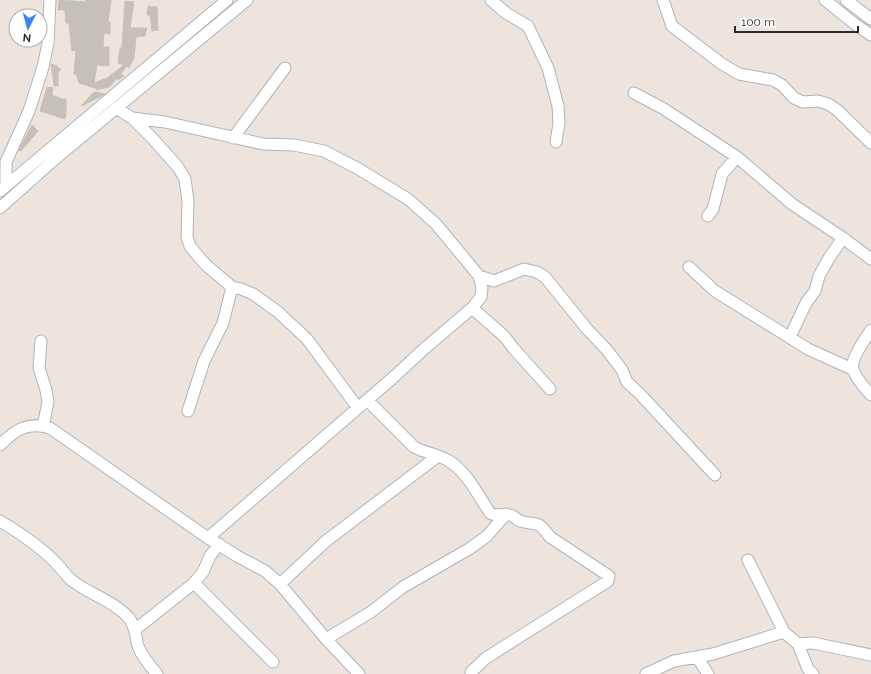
<svg xmlns="http://www.w3.org/2000/svg" width="871" height="674" font-family="Raleway,sans-serif">
<rect width="100%" height="100%" fill="#eee4de"/>
<path fill="#c6c0ba" stroke="#cac0b7" d="M59,0L86,2V0H111L108,22H110V34L104,33L103,47H109V66L97,65L94,83L107,78L124,65L118,63L120,48H122L125,1L134,2L130,28H147L145,36L136,37L134,58L129,68L127,66L121,73L124,76L118,80L117,78L109,87L96,90L98,89L79,83L76,74H74L76,50L72,51L69,23H66L65,10H58Z
M148,6L157,7L158,30L152,31L150,15H147Z
M51,64L57,66L58,68L61,69L58,72V86H54Z
M47,87L53,88L52,95L62,99H66V115L65,119L40,111Z
M94,92L105,94L82,106V105Z
M32,125L38,131L21,151L19,150Z"/>
<g fill="none" stroke-linecap="round" stroke-linejoin="round">
<defs>
<path id="minor" d="M491,0L506,13L528,26L548,68L558,106L559,123L556,142
M663,0L672,26L722,64L739,74L773,80L782,85L794,98L803,102L818,101L828,104L837,110L871,143
M825,0L856,25L871,35
M846,0L871,19
M634,93L664,109L737,157L792,204L843,238L871,259
M116,108L132,118L153,139L178,167L185,179L188,201L187,237L190,246L197,255L206,265L232,287L241,289L253,294L278,312L307,339L358,408
M132,118L165,122L263,144L294,145L324,151L357,168L408,199L436,224L479,276L482,288L481,297L472,308L424,349L396,375L208,538
M233,138L285,68
M6,186V162L29,111L43,67L48,43L50,0
M0,191L227,0
M0,208L56,158L247,0
M708,216L713,209L722,174L737,157
M689,267L715,291L808,349L852,369
M479,276L494,281L524,269L537,272L545,277L587,329L607,350L622,370L627,382L640,394L715,475
M472,308L504,336L514,349L550,389
M871,330C866,338 850,359 853,369C855,378 865,388 871,395
M790,337L806,303L815,291L819,276L829,258L843,238
M41,341L39,368L46,390L48,402L43,426
M367,400L414,447C425,453 438,454 449,461C467,472 478,495 490,513C496,517 502,513 509,515C513,515 516,519 520,521C538,526 537,519 550,537L609,576L608,581L486,658L471,672
M188,411L204,361L223,323L232,287
M0,445C15,430 28,421 50,428L208,538L237,556L265,571L280,584L326,639L359,674
M0,521C20,533 40,546 56,563C61,568 65,574 70,579C88,594 113,600 129,618C136,627 135,636 138,646C142,657 150,666 157,674
M748,560L784,632
M194,583L273,662
M280,584L326,541L438,456
M136,629L194,583L203,572L210,556L219,544
M326,639L371,612L403,587L469,549L487,536L506,514
M798,644L813,643L871,655
M697,657L708,674
M646,674L674,661L713,654L784,632L798,644L808,669L813,674"/>
</defs>
<use href="#minor" stroke="#aeb4bc" stroke-width="13"/>
<use href="#minor" stroke="#fff" stroke-width="11"/>
</g>
<g transform="translate(28 28) rotate(186)"><circle r="19" fill="#ffffff" stroke="#ababab"/>
<path d="M0-3L7 15L0 10L-7 15Z" fill="#3b81fe"/>
<text y="-6" font-size="11" font-weight="bold" text-anchor="middle" fill="#2c2c2c">N</text>
</g>
<path d="M735 26v6h123v-6" fill="none" stroke="#2c2c2c" stroke-width="2"/>
<text x="741" y="26" font-size="12" fill="#2c2c2c" stroke="#ffffff" stroke-width="3" paint-order="stroke">100 m</text>
</svg>
